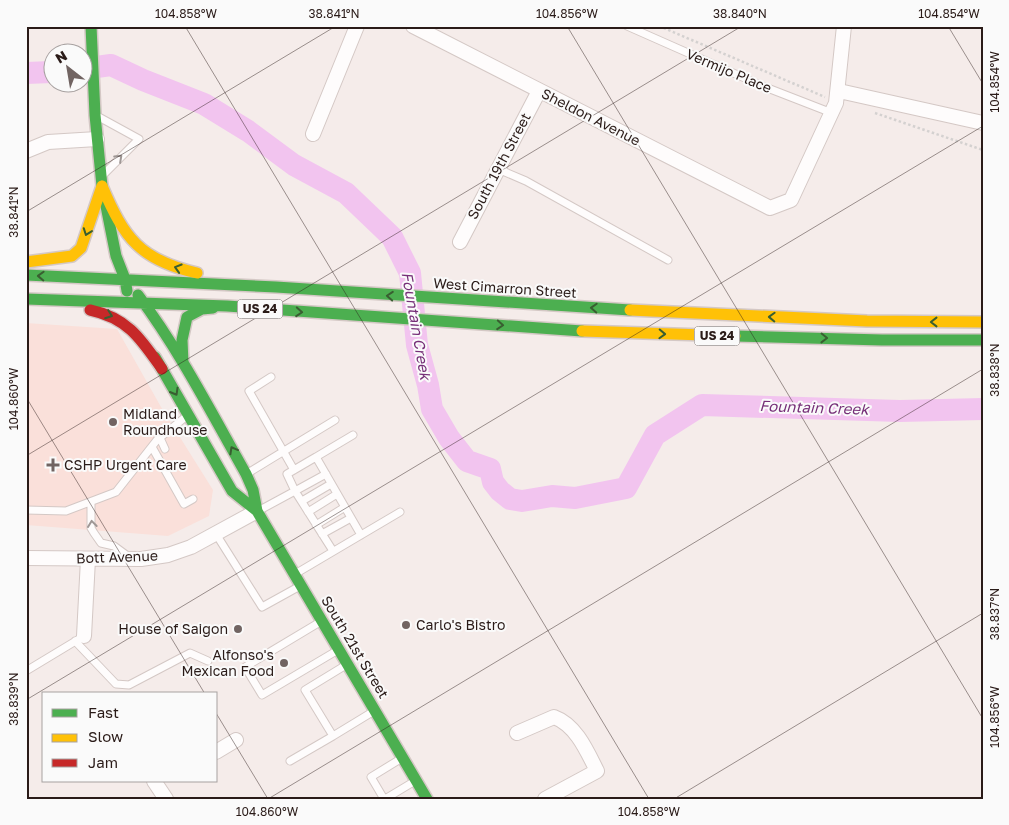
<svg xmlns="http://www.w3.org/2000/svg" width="1009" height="825" font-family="'Golos Text',sans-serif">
<rect width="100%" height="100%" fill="#f5ecea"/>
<path fill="#fae0da" d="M26,323L117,329L161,407L213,490L209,516L168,536L26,525Z"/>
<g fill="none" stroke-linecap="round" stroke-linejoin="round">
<path stroke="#f2c4ef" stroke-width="22" d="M82,69L111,65L143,80L204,104L248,131L294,165L346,193L392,237L410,273L417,345L428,385L432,409L449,438L467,461L490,469L493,482L500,491L510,499L522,501L552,496L575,498L626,488L655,435L702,405L900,411L983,409
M26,73L52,72"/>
<defs>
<path id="lane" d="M627,26L765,87L832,113
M97,116L139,139L104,174
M498,169L526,181L668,260
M271,377L249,391L294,470
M160,438L165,449
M152,447L184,504L193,499
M316,457L353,435
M248,473L335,420
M326,474L295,491L333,551
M302,501L331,484
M91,502V528L94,533L101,543L114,546L129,557
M26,510L66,511L116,492L157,440L188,415
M258,511L295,491L287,474L316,457L361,535
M308,512L337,494
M316,525L345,507
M216,534L262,607L300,586
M322,534L351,518
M295,574L400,512
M320,622L245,667L262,695L338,650
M75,641L116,684L129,685L190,653L208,661
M26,671L79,639
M333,736L374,711
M290,761L333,736L305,690L346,665
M384,799L371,777L402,758
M385,799L415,781"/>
<path id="street" d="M413,26L770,208L791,200L836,103L844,26
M839,91L983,123
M313,134L357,26
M26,151L48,142L97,139
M460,242L539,91
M26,558L141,559L168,555L191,547L257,511
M84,636L88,559
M517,733L554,717C576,725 587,751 597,771L545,799
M216,752L236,740
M154,781L166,799"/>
<path id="fast" d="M91,26L95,115L102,186L116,256L125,279L127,291
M26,275L276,287L630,310
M138,295C180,351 212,414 246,474L253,490L257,511
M26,299L227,306L582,331
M735,336L882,340H983
M155,357L232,491L257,511L427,799
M183,363L182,340L187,317L202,309L213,308"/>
<path id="slow" d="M102,186C124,238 140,260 197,273
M26,262L72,256L81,248L102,186
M630,310L867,321L983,322
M582,331L735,336"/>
<path id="jam" d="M90,310C128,318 141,339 162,369"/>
</defs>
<use href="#lane" stroke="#d4c8c5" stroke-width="9"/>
<use href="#street" stroke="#d4c8c5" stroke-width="16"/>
<use href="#fast" stroke="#d4c8c5" stroke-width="14"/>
<use href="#slow" stroke="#d4c8c5" stroke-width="14"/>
<use href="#jam" stroke="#d4c8c5" stroke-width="14"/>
<path stroke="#d4d1d0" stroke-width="2.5" stroke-dasharray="2.5 2.5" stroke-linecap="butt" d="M659,26L825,97
M875,113L983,150"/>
<use href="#lane" stroke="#fefcfc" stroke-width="7"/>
<use href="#street" stroke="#fefcfc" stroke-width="14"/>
<use href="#fast" stroke="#4caf50" stroke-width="11"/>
<use href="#slow" stroke="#ffc107" stroke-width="11"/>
<use href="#jam" stroke="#c62828" stroke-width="11"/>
</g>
<defs><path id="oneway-chevron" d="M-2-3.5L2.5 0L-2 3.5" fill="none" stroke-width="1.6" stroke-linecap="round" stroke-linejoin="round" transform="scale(1.25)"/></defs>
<g stroke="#9f9795">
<use href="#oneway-chevron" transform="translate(119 158) rotate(-43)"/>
<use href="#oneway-chevron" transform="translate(92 524) rotate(-97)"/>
</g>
<g stroke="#395e31">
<use href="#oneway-chevron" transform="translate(87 232) rotate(110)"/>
<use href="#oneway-chevron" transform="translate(178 268) rotate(-163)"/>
<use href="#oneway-chevron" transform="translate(41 276) rotate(-178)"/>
<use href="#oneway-chevron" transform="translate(390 296) rotate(-176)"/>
<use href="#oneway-chevron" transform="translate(594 308) rotate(-177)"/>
<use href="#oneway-chevron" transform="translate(299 312) rotate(4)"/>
<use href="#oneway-chevron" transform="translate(109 315) rotate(20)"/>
<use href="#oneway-chevron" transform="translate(772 317) rotate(-178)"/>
<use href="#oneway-chevron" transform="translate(934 322) rotate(-180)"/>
<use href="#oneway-chevron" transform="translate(500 325) rotate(4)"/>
<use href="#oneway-chevron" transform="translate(662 334) rotate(2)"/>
<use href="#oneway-chevron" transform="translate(824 338) rotate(1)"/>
<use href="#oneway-chevron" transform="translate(175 392) rotate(60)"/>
<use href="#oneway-chevron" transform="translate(233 450) rotate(-119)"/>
</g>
<path fill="none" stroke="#2a1b18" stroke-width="1" stroke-opacity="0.45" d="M185,26L649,799M567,26L983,719M948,26L983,84M26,212L336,26M26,397L205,694M26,456L742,26M26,700L983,126M216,713L268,799M268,799L983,369M674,799L983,613"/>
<g fill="#716462" stroke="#fafafa" stroke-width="2">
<circle cx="113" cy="422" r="5"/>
<path d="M50.5 457.5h5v5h5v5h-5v5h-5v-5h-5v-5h5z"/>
<circle cx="406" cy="625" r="5"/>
<circle cx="238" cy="629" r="5"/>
<circle cx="284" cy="663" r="5"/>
</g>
<g text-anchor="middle" stroke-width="4" stroke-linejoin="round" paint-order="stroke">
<g fill="#fafafa" stroke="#685e5c" stroke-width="1">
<rect x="237.5" y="299.5" width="45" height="19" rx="4"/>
<rect x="694.5" y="326.5" width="45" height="19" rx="4"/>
</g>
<g font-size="12" font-weight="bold" fill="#2a1b18">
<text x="260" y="313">US 24</text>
<text x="717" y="340">US 24</text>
</g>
<g font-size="14" fill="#2a1b18" stroke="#fafafa">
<text transform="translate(729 71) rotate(23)" y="5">Vermijo Place</text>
<text transform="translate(591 117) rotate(27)" y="5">Sheldon Avenue</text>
<text transform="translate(499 166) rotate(-62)" y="5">South 19th Street</text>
<text transform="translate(505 288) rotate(4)" y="5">West Cimarron Street</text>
<text transform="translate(117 557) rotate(-2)" y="5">Bott Avenue</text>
<text transform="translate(355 647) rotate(59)" y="5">South 21st Street</text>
</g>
<g font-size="14" fill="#2a1b18" stroke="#fafafa" text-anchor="start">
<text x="123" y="419">Midland<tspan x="123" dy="16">Roundhouse</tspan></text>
<text x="64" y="470">CSHP Urgent Care</text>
<text x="416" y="630">Carlo's Bistro</text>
<text x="228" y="634" text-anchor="end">House of Saigon</text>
<text x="274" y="660" text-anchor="end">Alfonso's<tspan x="274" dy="16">Mexican Food</tspan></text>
</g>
<g font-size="15" font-style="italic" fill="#762f78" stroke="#fafafa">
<text transform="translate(416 326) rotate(80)" y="5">Fountain Creek</text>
<text transform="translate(814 408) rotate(2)" y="5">Fountain Creek</text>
</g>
</g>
<rect width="1009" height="825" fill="none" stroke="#fafafa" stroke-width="55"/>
<rect x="42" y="692" width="175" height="90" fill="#fafafa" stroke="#a7a1a0"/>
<rect x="52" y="709" width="25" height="8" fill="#4caf50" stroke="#a7a1a0"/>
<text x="88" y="718" font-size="15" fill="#2a1b18">Fast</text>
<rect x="52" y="734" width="25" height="8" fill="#ffc107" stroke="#a7a1a0"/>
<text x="88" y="742" font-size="15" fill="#2a1b18">Slow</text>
<rect x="52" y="759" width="25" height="8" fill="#c62828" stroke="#a7a1a0"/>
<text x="88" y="768" font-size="15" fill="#2a1b18">Jam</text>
<g transform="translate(68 68) rotate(329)"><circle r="24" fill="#fafafa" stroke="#a7a1a0"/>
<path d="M0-4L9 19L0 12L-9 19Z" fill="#716462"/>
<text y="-8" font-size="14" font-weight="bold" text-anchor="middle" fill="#2a1b18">N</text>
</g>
<rect x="28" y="28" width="954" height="770" fill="none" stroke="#2a1b18" stroke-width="2"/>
<g font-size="12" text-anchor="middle" fill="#2a1b18">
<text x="186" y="18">104.858°W</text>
<text x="334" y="18">38.841°N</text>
<text x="567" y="18">104.856°W</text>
<text x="740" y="18">38.840°N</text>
<text x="949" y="18">104.854°W</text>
<text transform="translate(995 82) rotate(-90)" y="4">104.854°W</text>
<text transform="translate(14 212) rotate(-90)" y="4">38.841°N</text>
<text transform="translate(995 370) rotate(-90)" y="4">38.838°N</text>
<text transform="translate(14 399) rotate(-90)" y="4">104.860°W</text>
<text transform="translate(995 614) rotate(-90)" y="4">38.837°N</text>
<text transform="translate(14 699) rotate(-90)" y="4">38.839°N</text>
<text transform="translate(995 717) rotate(-90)" y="4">104.856°W</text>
<text x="267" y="816">104.860°W</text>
<text x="649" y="816">104.858°W</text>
</g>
</svg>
